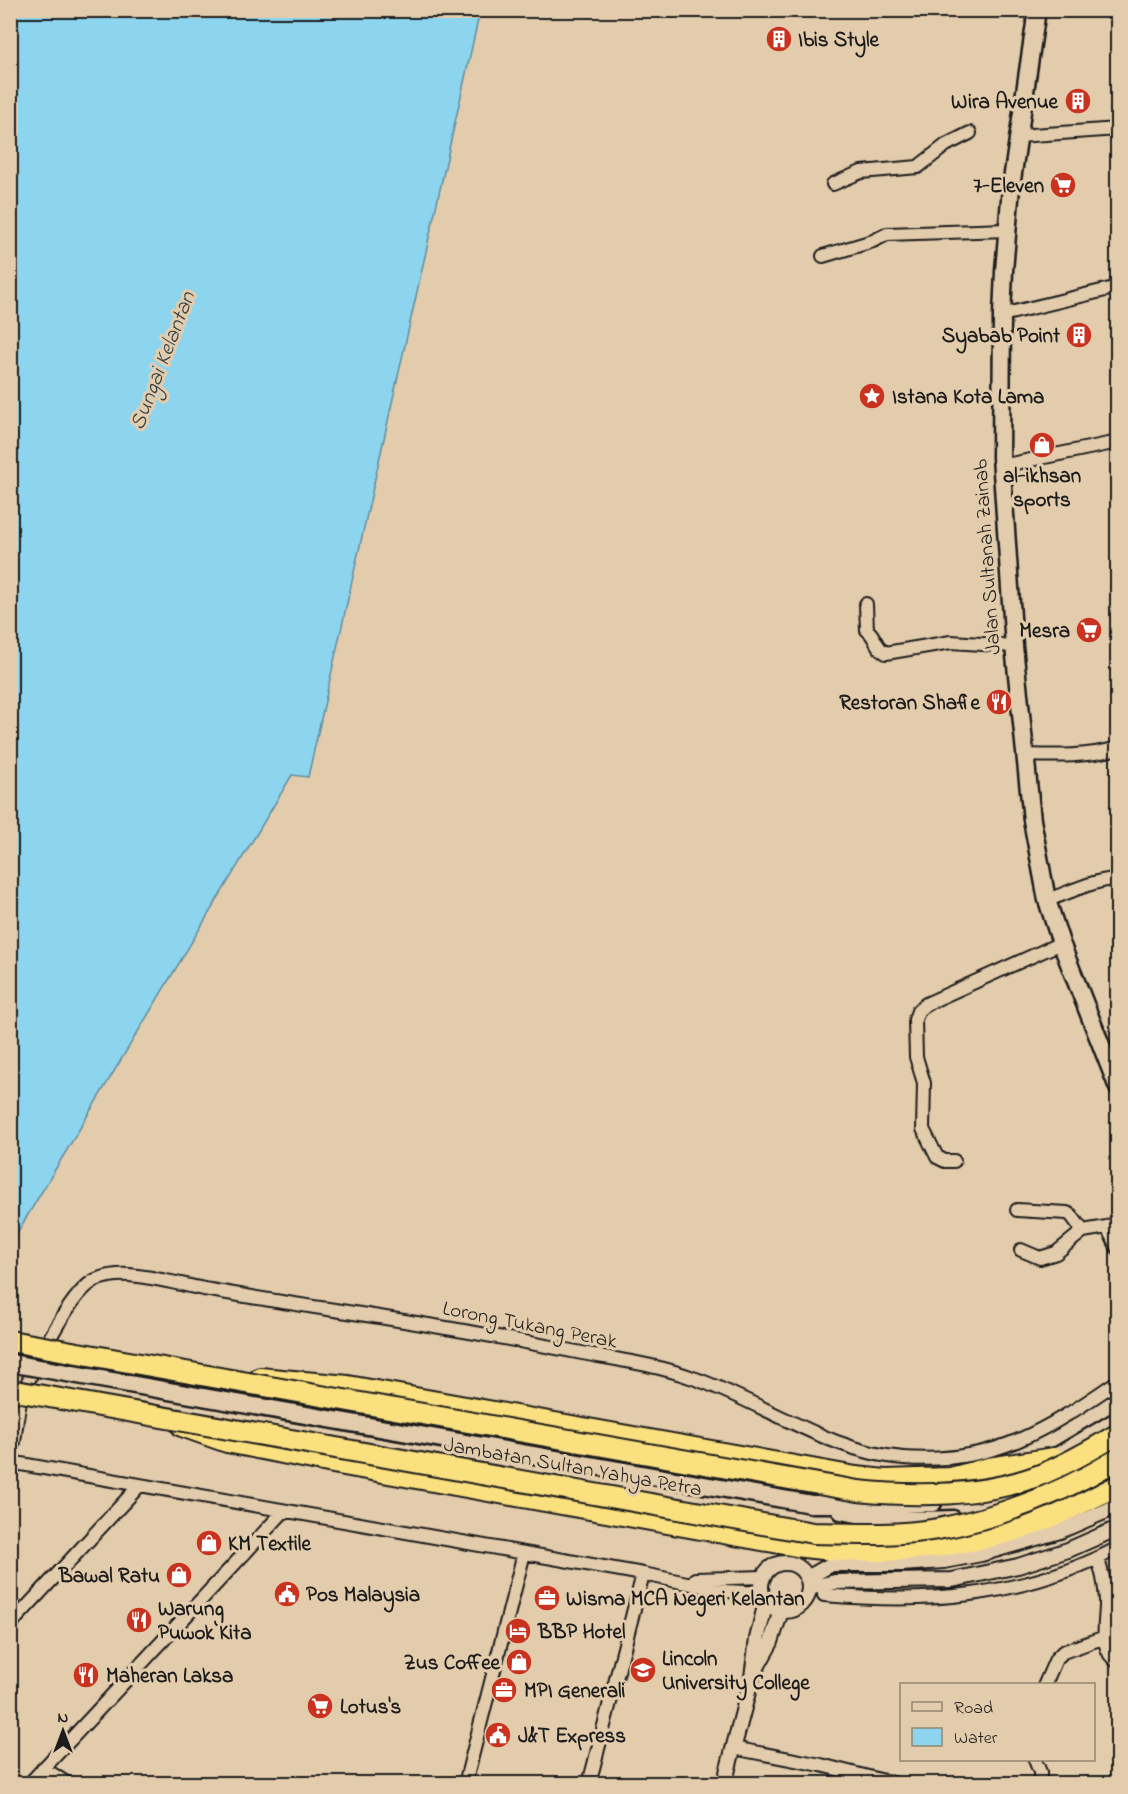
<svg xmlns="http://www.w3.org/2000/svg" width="1128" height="1794" font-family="'Indie Flower',sans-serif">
<rect width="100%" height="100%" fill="#e3ccac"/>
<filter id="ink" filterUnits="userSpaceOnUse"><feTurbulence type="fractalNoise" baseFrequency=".0167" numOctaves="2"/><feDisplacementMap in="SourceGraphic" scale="12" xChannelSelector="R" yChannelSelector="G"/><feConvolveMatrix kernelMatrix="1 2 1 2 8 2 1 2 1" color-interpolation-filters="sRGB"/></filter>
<g filter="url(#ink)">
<path fill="#8dd5ef" stroke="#608b9b" stroke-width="1.5" d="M11,10L480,11L308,777L292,775L11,1243Z"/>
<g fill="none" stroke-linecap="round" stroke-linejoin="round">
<path stroke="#608b9b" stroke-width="4" d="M859,1783L860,1784"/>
<defs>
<path id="minor" d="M1018,136L1118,129
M833,184L861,172L918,167L946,145L970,133
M823,256L873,241L887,234L1007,230
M1002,315L1118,287
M1001,466L1118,442
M866,604L867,630C876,636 875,648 886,653L951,642L1014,646
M1025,755C1057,756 1087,757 1118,748
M1047,900C1069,893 1095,879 1118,879
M954,1161H945L937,1157L923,1129L924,1083L916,1057L915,1020L918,1011L926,1004L1061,943
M1017,1210L1067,1213L1071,1215L1083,1231
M1107,1227L1118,1249
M1021,1250L1040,1258L1056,1253L1083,1231L1107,1227L1118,1222
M10,1447L14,1442C16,1429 17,1412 21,1399C31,1371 68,1297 92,1282C102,1276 118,1274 129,1275C154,1277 179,1284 204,1289C245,1296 286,1303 328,1309C413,1322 498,1336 582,1353C619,1360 657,1365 693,1378C761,1401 831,1453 904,1458C993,1465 1047,1430 1118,1381
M10,1462L643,1574L726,1591L762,1593
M1097,1558C1103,1572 1105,1585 1106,1600C1107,1619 1097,1650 1118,1662
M695,1579L764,1577
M824,1595C928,1604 1023,1598 1118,1548
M10,1625L140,1485
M1045,1684L1056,1659L1063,1652L1105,1637
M733,1748L821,1765L896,1784
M1035,1760L1040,1772V1779
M43,1768L68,1784
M29,1784L284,1511
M465,1784L524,1553
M589,1784L643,1574"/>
<path id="tertiary" d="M761 1587a24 24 0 1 1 48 0a24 24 0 1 1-48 0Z
M807,1578L832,1564H901L944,1561L981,1554L1060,1531L1118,1506
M809,1588L835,1582L952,1580L1018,1566L1068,1550L1118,1528
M756,1669L771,1642L781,1611
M724,1784L752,1677L757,1639L766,1602"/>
<path id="secondary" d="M1037,10L1011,187L1004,271L1002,315L1001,457L1014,646L1032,820L1047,900L1061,943L1118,1088
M1044,1464L1118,1420
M811,1504L933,1503
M1032,1509L1082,1495
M841,1511C877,1519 916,1521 953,1519"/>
<path id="trunk" d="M260,1378L348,1386L856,1477L885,1480L951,1478L989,1468L1054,1458
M182,1426L227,1442L333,1463L796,1546C869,1556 945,1550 1016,1530C1050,1520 1084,1501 1118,1486"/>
</defs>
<use href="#minor" stroke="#1c1c1c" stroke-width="16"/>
<use href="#tertiary" stroke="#1c1c1c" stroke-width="18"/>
<use href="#secondary" stroke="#1c1c1c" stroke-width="21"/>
<use href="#trunk" stroke="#1c1c1c" stroke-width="24"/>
<use href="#minor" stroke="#e3ccac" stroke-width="12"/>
<use href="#tertiary" stroke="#e3ccac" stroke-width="14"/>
<use href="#secondary" stroke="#e3ccac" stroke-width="16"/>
<use href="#trunk" stroke="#fbe080" stroke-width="20"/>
<defs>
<path id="secondary-bridge" d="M10,1363L811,1504"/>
<path id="trunk-bridge" d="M10,1341L858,1491C918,1497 983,1497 1040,1475C1067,1464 1093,1449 1118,1434
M10,1390L813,1533C854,1534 897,1536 938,1529C1002,1517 1062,1493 1118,1459"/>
</defs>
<use href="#secondary-bridge" stroke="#1c1c1c" stroke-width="21" stroke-linecap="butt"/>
<use href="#trunk-bridge" stroke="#1c1c1c" stroke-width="24" stroke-linecap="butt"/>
<use href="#secondary-bridge" stroke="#e3ccac" stroke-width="16"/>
<use href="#trunk-bridge" stroke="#fbe080" stroke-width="20"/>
</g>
</g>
<defs>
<symbol id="building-disc" viewBox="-11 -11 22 22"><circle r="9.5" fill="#c8321e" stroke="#e3ccac"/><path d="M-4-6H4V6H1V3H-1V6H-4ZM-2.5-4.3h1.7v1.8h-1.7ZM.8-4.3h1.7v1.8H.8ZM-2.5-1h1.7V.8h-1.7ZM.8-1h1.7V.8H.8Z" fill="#fff"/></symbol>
<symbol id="supermarket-disc" viewBox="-11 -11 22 22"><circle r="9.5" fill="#c8321e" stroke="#e3ccac"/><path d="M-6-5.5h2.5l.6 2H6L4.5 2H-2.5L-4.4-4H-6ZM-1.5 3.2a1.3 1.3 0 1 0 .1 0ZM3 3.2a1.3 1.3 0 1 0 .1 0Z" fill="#fff"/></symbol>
<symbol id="sight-disc" viewBox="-11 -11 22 22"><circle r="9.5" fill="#c8321e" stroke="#e3ccac"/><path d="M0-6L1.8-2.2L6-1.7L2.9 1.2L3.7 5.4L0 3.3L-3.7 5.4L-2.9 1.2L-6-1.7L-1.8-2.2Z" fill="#fff"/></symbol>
<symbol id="shop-disc" viewBox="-11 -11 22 22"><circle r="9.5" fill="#c8321e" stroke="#e3ccac"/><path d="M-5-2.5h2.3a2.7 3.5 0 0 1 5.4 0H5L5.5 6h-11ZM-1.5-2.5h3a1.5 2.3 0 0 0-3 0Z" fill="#fff"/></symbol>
<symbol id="restaurant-disc" viewBox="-11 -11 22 22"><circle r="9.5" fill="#c8321e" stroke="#e3ccac"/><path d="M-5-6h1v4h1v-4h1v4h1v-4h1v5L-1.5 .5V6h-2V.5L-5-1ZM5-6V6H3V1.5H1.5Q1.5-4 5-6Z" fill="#fff"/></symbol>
<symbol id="civic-disc" viewBox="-11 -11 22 22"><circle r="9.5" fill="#c8321e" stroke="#e3ccac"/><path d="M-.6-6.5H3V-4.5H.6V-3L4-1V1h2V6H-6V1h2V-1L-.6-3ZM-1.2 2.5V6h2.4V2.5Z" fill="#fff"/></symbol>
<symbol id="office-disc" viewBox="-11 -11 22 22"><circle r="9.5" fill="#c8321e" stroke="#e3ccac"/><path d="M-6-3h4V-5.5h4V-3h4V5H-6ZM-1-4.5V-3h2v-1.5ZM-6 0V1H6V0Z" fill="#fff"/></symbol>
<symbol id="hotel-disc" viewBox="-11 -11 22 22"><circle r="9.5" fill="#c8321e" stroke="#e3ccac"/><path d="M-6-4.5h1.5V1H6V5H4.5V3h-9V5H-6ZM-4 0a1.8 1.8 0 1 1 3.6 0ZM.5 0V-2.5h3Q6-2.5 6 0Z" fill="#fff"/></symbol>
<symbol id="university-disc" viewBox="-11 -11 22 22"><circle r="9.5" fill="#c8321e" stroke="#e3ccac"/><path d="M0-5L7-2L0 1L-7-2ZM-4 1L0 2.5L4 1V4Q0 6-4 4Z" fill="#fff"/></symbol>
</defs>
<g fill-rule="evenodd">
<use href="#building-disc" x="764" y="24" width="30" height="30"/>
<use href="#building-disc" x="1063" y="86" width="30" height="30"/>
<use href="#supermarket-disc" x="1048" y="170" width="30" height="30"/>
<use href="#building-disc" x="1064" y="320" width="30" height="30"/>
<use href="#sight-disc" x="857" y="381" width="30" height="30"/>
<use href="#shop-disc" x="1027" y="430" width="30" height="30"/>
<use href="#supermarket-disc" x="1074" y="615" width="30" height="30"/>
<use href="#restaurant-disc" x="984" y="687" width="30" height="30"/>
<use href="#shop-disc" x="194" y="1528" width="30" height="30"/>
<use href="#shop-disc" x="164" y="1560" width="30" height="30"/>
<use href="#civic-disc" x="272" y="1579" width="30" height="30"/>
<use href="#office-disc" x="532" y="1583" width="30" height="30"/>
<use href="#restaurant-disc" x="124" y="1605" width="30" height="30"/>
<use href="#hotel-disc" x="503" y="1616" width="30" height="30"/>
<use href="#shop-disc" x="504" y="1647" width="30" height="30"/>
<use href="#university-disc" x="628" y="1655" width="30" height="30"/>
<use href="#restaurant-disc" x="71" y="1660" width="30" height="30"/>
<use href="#office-disc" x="489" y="1675" width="30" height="30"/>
<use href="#supermarket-disc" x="305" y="1691" width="30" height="30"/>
<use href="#civic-disc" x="483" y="1720" width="30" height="30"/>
</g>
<g text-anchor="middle" stroke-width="6" stroke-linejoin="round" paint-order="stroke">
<g font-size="21" font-weight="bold" fill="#1c1c1c" stroke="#e3ccac" text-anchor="start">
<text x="798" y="46">Ibis Style</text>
<text x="1058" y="108" text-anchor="end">Wira Avenue</text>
<text x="1044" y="192" text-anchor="end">7-Eleven</text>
<text x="1060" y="342" text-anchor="end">Syabab Point</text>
<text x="892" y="403">Istana Kota Lama</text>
<text x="1042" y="482" text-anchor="middle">al-ikhsan<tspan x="1042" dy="24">sports</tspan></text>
<text x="1070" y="637" text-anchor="end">Mesra</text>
<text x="980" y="709" text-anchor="end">Restoran Shafie</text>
<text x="228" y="1550">KM Textile</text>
<text x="160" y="1582" text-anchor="end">Bawal Ratu</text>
<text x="306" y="1601">Pos Malaysia</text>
<text x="566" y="1605">Wisma MCA Negeri Kelantan</text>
<text x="158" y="1615">Warung<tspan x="158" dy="24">Puwok Kita</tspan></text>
<text x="538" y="1638">BBP Hotel</text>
<text x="662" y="1665">Lincoln<tspan x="662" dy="24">University College</tspan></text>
<text x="500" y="1669" text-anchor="end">Zus Coffee</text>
<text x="106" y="1682">Maheran Laksa</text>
<text x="524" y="1697">MPI Generali</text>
<text x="340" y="1713">Lotus's</text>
<text x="518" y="1742">J&amp;T Express</text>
</g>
<g font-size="21" fill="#1c1c1c" stroke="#e3ccac">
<text transform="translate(986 557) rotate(-94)" y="7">Jalan Sultanah Zainab</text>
<text transform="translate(530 1324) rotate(11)" y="7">Lorong Tukang Perak</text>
<text transform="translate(573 1466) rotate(10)" y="7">Jambatan Sultan Yahya Petra</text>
</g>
<g font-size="22" font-style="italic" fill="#334146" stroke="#e3ccac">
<text transform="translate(161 360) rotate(-69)" y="8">Sungai Kelantan</text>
</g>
</g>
<rect width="1128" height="1794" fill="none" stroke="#e3ccac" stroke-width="36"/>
<rect x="18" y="18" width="1092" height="1758" fill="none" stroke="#1c1c1c" stroke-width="2" filter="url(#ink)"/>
<rect x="900" y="1683" width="195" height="78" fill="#e3ccac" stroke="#938672" stroke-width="1.5"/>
<rect x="912" y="1702" width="30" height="9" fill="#e3ccac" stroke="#938672" stroke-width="1.5"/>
<text x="954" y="1713" font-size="18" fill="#1c1c1c">Road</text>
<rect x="912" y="1728" width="30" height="18" fill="#8dd5ef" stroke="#938672" stroke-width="1.5"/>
<text x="954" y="1743" font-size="18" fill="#1c1c1c">Water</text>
<g transform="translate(63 1731)" stroke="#e3ccac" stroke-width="4.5" paint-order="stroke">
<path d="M0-4.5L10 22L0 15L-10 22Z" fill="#1c1c1c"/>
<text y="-9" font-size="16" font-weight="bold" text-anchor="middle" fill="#1c1c1c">N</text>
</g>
</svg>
